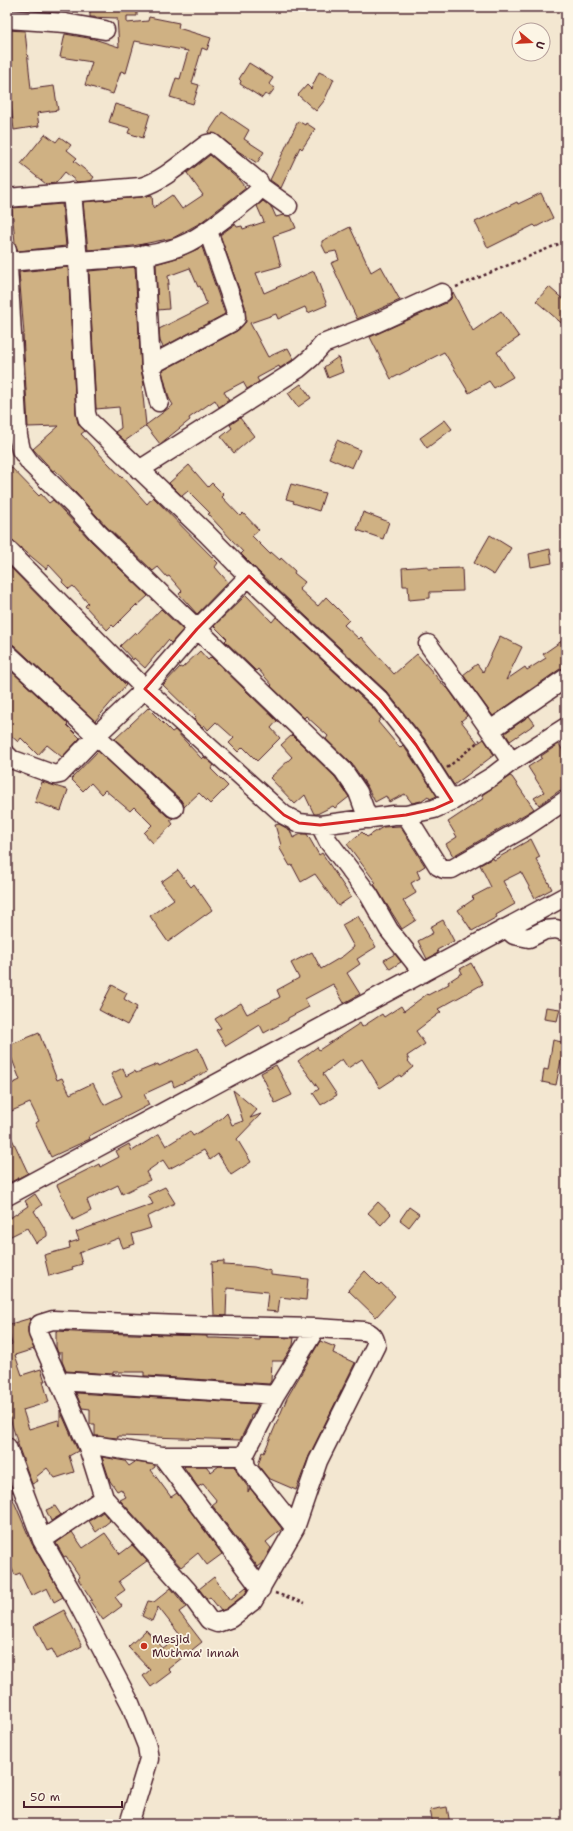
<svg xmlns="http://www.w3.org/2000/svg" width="573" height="1831" font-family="'Shantell Sans',sans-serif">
<rect width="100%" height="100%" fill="#f3e7d1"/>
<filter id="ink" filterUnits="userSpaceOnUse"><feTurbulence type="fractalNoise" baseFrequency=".025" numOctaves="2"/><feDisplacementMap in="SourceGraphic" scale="8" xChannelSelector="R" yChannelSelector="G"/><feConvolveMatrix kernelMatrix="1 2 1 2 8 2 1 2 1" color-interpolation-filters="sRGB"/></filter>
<g filter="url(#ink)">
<path fill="#cfb183" stroke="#4a1f2b" d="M7,7H50L49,11L7,9Z
M90,7H137V16H127V23L148,21L149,17L179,23L178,28L211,38L207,50L202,48L192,83L199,85L193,104L170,97L176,78L180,79L188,51L135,41L126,73L121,71L113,94L85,85L92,62L60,57L65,34L94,39L119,47L117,18L90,17Z
M7,30L25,31L31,89L54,86L58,110L37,113L39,126L14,130L7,70V66H10Z
M249,63L273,78L269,84L275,88L269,96L265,94L262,98L240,84L241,81L239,79Z
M319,72L334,79L324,101L316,111L298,95L307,85L311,89Z
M115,104L150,114L143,138L128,133L130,128L109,122Z
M222,112L249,130L244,139L264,152L257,163L238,151L218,135L208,133Z
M298,121L305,125L306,123L315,129L302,149L300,147L281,188L270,180Z
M45,134L56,142L60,137L71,145L67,150L77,158L74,161L94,177L91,181L77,182L65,172L56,183L46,184L21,164Z
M210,155L238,179L246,188L200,223L173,238L133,246L88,250L83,202L142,197L152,195L153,208L172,195L182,209L203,195L187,173Z
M541,193L553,218L536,227L534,225L488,248L475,222L517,202L518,204Z
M263,201L272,208L276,217L283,215L291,216L296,228L273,236L281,266L256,273L264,293L314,271L327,305L308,313L305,307L278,319L276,314L250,323L268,357L288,348L294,359L280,368L279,366L257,378L259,382L247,389L243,382L224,392L229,400L219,407L215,400L189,418L190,420L160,444L146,426L125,441L115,432L121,428L119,407L96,409L89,271L135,267L141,369L144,385L142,386L146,425L173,405L169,398L162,371L237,331L246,322L245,306L220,235L235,224L237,227L242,226L243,229L264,222L257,206Z
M62,204L66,246L18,251L15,243L12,208Z
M350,227L371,272L381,266L400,300L357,319L331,263L339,260L336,251L326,253L322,245V241Z
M202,247L225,314L163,347L160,341L159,329L207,305L200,286L198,287L190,268L168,276L169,284H167L169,309L158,310L156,264L180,257Z
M68,267L76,414L78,423L85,431L81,434L122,478L123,477L147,504L153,497L218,563L215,567L228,582L197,614L179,594L182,591L169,576L167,577L158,567L153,571L106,526L55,470L53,471L33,449L59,426L28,427L23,334H24L19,272Z
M549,287L566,302V327L536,301Z
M453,292L473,331L501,311L519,337L497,352L513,377L494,388L489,381L469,393L444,352L391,379L370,337L446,303L451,299Z
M338,357L343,372L328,378L324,367Z
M301,384L311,398L298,407L288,393Z
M240,418L254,436L234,453L221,437L232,428L230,425Z
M445,420L452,429L427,448L420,438Z
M337,440L360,450L352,468L329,458Z
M7,463L39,496L41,494L49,503L53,500L91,541L148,596L137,606L136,605L114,627L112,625L107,630L85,606L88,603L73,586L69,589L62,582L63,580L49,565L46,569L14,542L7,539Z
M189,465L208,487L212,483L224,495L222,497L240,516L243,513L259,530L252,536L270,554L271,552L280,560L281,558L295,571L294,573L305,582L299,589L318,606L326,597L349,620L344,625L359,639L361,637L394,674L417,654L446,688L447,687L467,716L461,721L478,743L484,739L494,755L454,785L424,738L387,692L261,574L241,554L243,552L208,514L210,513L188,491L182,496L169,483Z
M291,484L325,493L319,511L293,503L294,501L286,499Z
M363,512L389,522L383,539L357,530Z
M490,535L511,548L494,575L474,563Z
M550,549L552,563L531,567L529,554Z
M7,564L126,685L95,721L14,645L7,643Z
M428,566V569L462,568L463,591L430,592V598L409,600L408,586H403L402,568Z
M246,595L272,622L276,617L372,707L381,718L378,722L400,748L403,745L437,796L430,799L428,796L421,801L412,803L405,794L389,802L386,796L375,802L367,786L352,764L326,739L328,736L306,716L304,718L271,686L272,685L258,669L256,671L225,641L227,639L214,626Z
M161,609L183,630L171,643L168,640L145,668L134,658L133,660L120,646L135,632L137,634Z
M500,636L522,647L506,680L525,667L527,670L546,658L543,654L566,638V668L560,669L493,716L463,675L477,664L483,672Z
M200,651L208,660L211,657L277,721L271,728L280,738L257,761L243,747L238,752L229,743L234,738L216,722L208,730L204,725L202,727L194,719L196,717L163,685L180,667L182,668Z
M7,667L68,724L67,725L80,738L62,757L47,745L38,755L21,738L18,742L7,732Z
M148,708L172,732L175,730L202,759L204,757L214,765L211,769L228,786L210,804L199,793L184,807L181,800L115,739Z
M529,716L535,724L510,741L505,733Z
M292,735L335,777L349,797L335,808L333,806L317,814H314L305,795L295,804L270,778L292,757L281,745Z
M559,744L566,756V786L539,805L534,798L544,792L528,767L542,758L541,756Z
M98,751L167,816L173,818L170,820L173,824L153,843L144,833L152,825L134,807L130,811L105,790L101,794L91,783L83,791L71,779Z
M510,776L512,777L534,809L453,856L446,844L457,837L448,822L484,798L482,795Z
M42,782L68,790L61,811L35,802Z
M279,824L290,830L293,838L301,834H307L319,855L322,853L351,897L338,906L315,874L301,882L292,865L290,866L279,847L281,845L275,825Z
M400,826L425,866L417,871L420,878L411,883L416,893L403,901L416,920L402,929L374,884L376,883L347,844L362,832L367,837L383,827Z
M531,839L540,857L536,859L552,889L535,898L521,872L503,881L515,904L496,915L497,917L472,931L458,910L474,899L472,897L491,887L480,865L493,858L494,860Z
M178,870L191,887L194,884L212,910L168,942L150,916L174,899L161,882Z
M358,916L376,947L357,959L360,964L347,973L360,994L344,1003L333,984L305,999L309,1007L288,1018V1020L264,1033L260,1025L226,1046L216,1030L221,1028L215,1019L241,1003L247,1014L280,997L277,990L299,978L291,963L312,952L321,969L343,956L354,947L342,925Z
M443,920L454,941L437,950L438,953L427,959L418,941L433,933L430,927Z
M395,954L401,962L390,969L384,960Z
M471,963L483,984L438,1009L441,1012L416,1031L425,1044L407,1056L409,1060L408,1061L413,1067L401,1077L400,1075L380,1088L362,1059L348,1068L342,1059L323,1074L337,1095L321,1105L313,1093L319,1089L298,1061L317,1047L319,1050L360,1023L362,1027L382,1014L384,1017L401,1006L404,1011L427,994L428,995L449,984L448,982L462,973L460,969Z
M112,985L127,993L124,999L137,1007L127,1025L99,1010Z
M546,1007L560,1009L557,1021L544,1019Z
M39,1033L57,1080L62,1078L70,1094L93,1083L104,1105L122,1096L111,1074L123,1068L126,1076L135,1071L136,1073L158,1064L159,1066L198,1048L208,1071L174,1087L172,1081L144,1094L149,1105L89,1136L90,1139L51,1157L35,1123L39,1121L30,1103L7,1113V1086L20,1080L7,1046Z
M553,1040L566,1043V1061L561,1060L556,1085L542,1082L544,1069L548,1070Z
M276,1065L292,1095L275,1103L261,1073Z
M233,1090L257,1110L250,1118L261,1114L237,1139L251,1162L231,1175L218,1154L210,1160L204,1150L169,1169L163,1160L146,1172L150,1180L122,1194L118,1185L87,1200L91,1211L73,1220L57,1185L99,1164L100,1167L119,1157L116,1151L129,1144L132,1151L159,1134L166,1146L190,1131L193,1136L222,1118L227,1113L232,1125L243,1121Z
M7,1128L28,1173L7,1184Z
M165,1187L175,1203L147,1217L151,1228L132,1234L135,1244L123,1248L119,1238L79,1253L82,1264L72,1267L73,1269L49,1276L44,1255L70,1248L69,1243L79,1240L76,1232L153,1204L148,1195Z
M35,1194L42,1205L34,1211L47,1232V1236L36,1243L27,1228L7,1238V1220L28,1206L25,1201Z
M378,1202L391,1214L381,1225L368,1213Z
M409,1207L419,1214L409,1227L400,1220Z
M224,1261V1265L254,1267L271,1271V1275L308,1279L306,1300L280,1297L278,1312L266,1311L268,1292L227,1288L226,1316L214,1315L212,1262Z
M365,1271L379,1285L381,1283L395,1296L376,1317L348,1290Z
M31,1318L28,1327V1333L34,1349L15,1355L22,1375L41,1369L45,1381H43L49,1402L23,1410L29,1429L58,1420L60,1426V1410L78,1451L69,1456L74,1472L55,1478L47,1468L36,1477L38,1481L32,1484L20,1451L7,1408V1338H9L11,1345L12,1344L7,1325Z
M56,1331L95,1333L207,1336V1338H216L260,1340V1337L294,1338L293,1345L283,1361H272L271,1381L269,1384L147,1376H144V1372H113V1374L66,1371L62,1361V1353H58L56,1347Z
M320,1341L335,1347L333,1353L355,1363L309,1456L296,1490L268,1478L258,1465L262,1452L264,1453L287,1398Z
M76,1393L258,1404L253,1415H251L250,1420L240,1440L152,1437L118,1436V1438L95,1436V1424H90V1409L82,1408Z
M102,1457L125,1461L129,1466L135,1462L155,1465V1467L151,1470L171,1497L177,1493L222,1554L207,1565L198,1553L181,1567L120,1500L126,1497L121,1489L117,1491L110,1481Z
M185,1466H206L211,1472L219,1466H235L238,1474L248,1487V1492L250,1488L282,1529L266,1542L271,1548L263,1563L258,1567L212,1505L217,1501L203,1484L198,1487L184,1467Z
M7,1477L13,1492H10L32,1544L63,1597L54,1602L47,1588L31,1596L20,1573L15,1575L7,1559L10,1556L7,1549Z
M55,1506L61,1515L51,1521L46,1510Z
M103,1512L110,1521L96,1532L89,1521Z
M72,1532L83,1548L105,1533L120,1554L132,1545L147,1561L119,1581L125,1590L115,1597L122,1606L103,1620L90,1601L92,1600L78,1579L80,1577L66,1556L64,1557L56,1543Z
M214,1577L230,1600L246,1587L248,1589L245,1594L226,1609L221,1611L210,1597L207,1599L199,1589Z
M171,1588L186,1607L179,1612L202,1642L168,1669L171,1672L151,1687L143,1676L150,1670L128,1647L146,1630L163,1648L180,1635L158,1607L152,1621L142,1616L148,1601L154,1602Z
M64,1610L82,1646L57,1659L52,1649L47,1651L34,1626Z
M447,1807L450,1824H433L430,1810Z"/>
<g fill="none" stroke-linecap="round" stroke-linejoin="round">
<defs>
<path id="minor" d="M7,19L65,23L105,30
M260,186L288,206
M72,192L78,261L86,413L88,420L206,533L254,582L380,700L416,745L452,801
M7,198L141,187C165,180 186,159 207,144L212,143L259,182L260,186L259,190L253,196C232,212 212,230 189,242C156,259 114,258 78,261
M7,250L18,436L21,450L31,464L73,505L98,533L343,770L358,792L368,819
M145,254L151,368L159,402
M8,262L77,256
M151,368L155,363L232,322L236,318L235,309L208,231
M139,470L298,369L311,358L323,344L374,324L442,293
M7,549L145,689L284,815L299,823L320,825
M428,644C456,683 486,721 511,762
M7,653L174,808
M492,729L566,678
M7,755L11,759L55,775L60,774L101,731L145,689L197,629L249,576
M406,815L438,866L444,869H452L524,828L566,800
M506,928L514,935L529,938L545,930L556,929L566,932
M423,973L389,930L369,895L328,841L320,825L394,815H406L434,809L452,801L493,776L511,762L566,727
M7,1196L566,896
M59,1381L275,1395
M7,1447L42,1540L75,1598L130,1703L147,1746L149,1759L129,1824
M88,1447L99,1446L162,1456H244
M162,1456L261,1589
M295,1528L246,1467L244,1456L275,1395L316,1328
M42,1540L104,1498L88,1447L38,1333V1327L40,1324L53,1320L181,1325L316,1328L364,1331C372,1333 375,1337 376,1345L318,1461L295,1528L253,1601L231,1618L217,1623L209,1620L187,1590L104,1498"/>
</defs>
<use href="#minor" stroke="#4a1f2b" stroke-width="21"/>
<path stroke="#4a1f2b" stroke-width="2.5" stroke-dasharray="3 3" stroke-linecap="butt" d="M456,287L566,241
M447,768L480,740
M275,1593L305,1603"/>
<use href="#minor" stroke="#fcf5e5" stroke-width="18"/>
</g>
</g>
<path fill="none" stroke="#d62828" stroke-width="3" stroke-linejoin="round" d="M249,576L380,700L416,745L452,801L434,809L406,815L320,825L299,823L284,815L145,689L197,629Z"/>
<circle fill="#c8321e" stroke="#fcf5e5" stroke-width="1.5" cx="144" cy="1646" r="4"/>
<g text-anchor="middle" stroke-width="3.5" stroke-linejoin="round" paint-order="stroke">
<g font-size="12" fill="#4a1f2b" stroke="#fcf5e5" text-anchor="start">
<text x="152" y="1643">Mesjid<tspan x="152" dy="14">Muthma' innah</tspan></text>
</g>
</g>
<rect width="573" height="1831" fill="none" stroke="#fcf5e5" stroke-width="24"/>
<rect x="12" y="12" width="549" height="1807" fill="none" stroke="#4a1f2b" stroke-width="1.5" filter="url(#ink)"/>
<g transform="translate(531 42) rotate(108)"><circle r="19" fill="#fcf5e5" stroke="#b59f9b"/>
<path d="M0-3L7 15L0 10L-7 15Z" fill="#c8321e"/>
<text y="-6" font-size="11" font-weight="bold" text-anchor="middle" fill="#4a1f2b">U</text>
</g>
<path d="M24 1801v6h98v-6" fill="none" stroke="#4a1f2b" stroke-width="2"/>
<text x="30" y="1801" font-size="12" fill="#4a1f2b" stroke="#fcf5e5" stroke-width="3" paint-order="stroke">50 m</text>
</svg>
